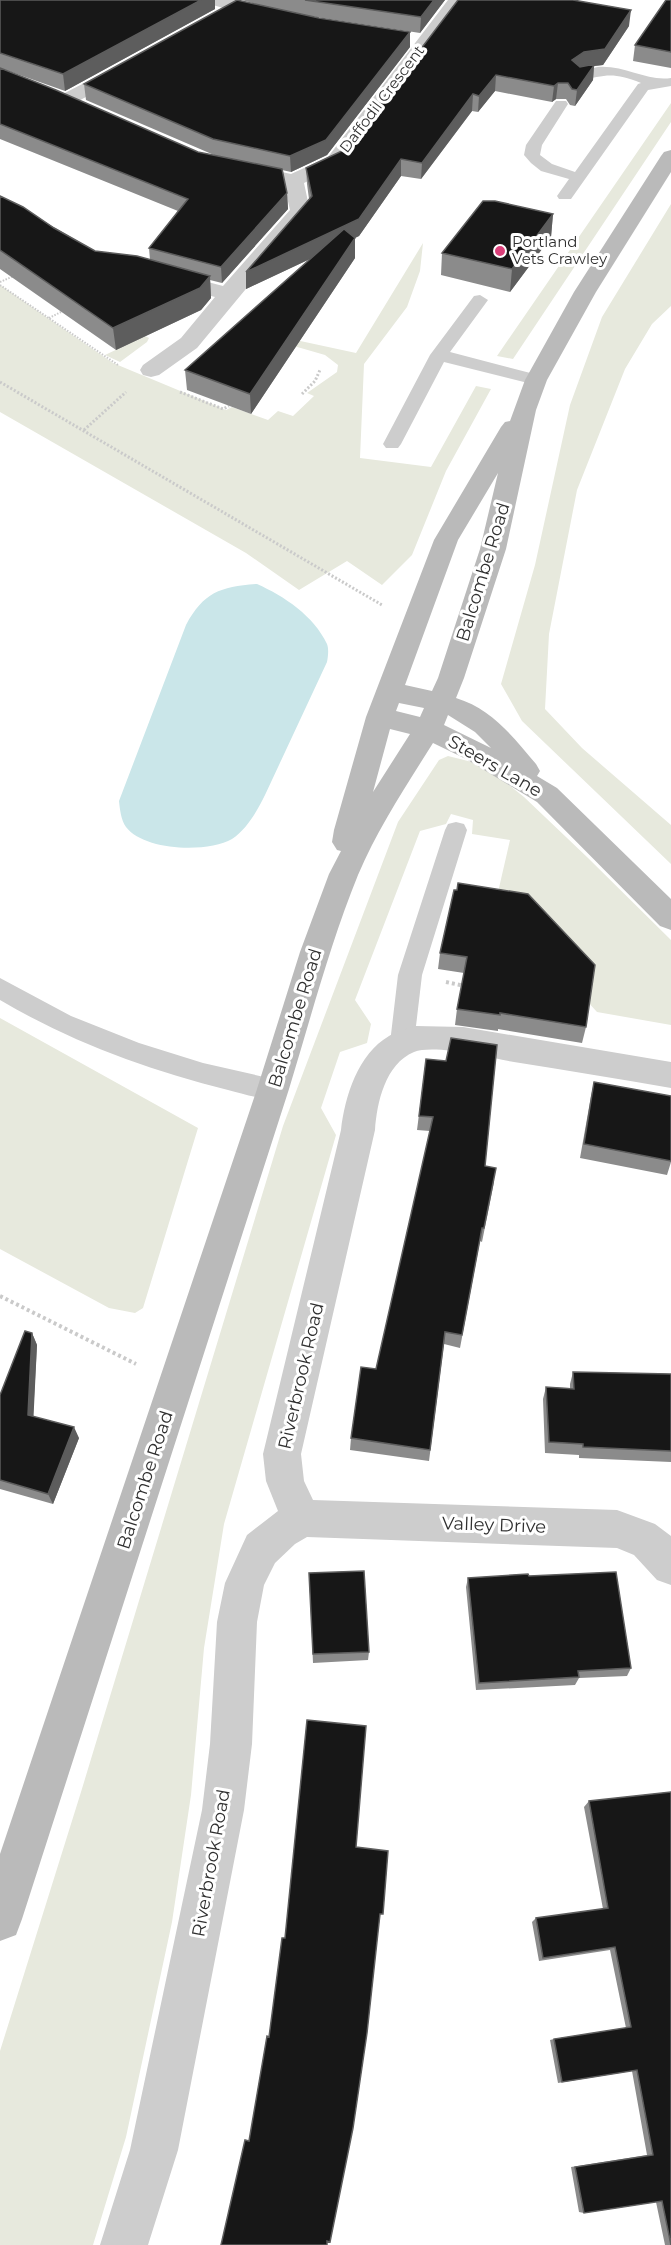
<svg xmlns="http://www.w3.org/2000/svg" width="671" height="2245" font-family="Montserrat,sans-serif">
<rect width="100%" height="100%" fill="#fff"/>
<path fill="#e7e9dd" d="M671,103V122L513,359L497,356Z
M671,204V306L652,324L625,369L577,490L549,634L545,709L582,748L671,825V864L522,721L501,684L535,565L570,405L602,317Z
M423,243L420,271L407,307L364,364L360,458L431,467L476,386L491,389L446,471L412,555L382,585L347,561L299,590L246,553L0,412V285L113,363L226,410L232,407L268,420L278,411L293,416L314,396L307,393L337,372L338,365L325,355L252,334L254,331L356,353Z
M145,336L149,338L147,342L120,362L105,355Z
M448,756L472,762L495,774L524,797L587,857L671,940V1025L597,1012L496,901L510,840L472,834L473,820L451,814L446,824L420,831L355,1000L371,1024L367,1043L340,1052L321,1108L336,1135L224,1524L204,1648L191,1795L172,1922L126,2137L93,2245H0V2051L81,1792L283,1126L398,822L439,760Z
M0,1018L198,1128L143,1308L135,1313L109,1308L0,1249Z"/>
<path fill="#cae6e9" d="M257,584C284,596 314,616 327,644C329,649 328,657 327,662L265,795C257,811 247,829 232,839C208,853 144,851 126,827C121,820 120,810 119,801L186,625C204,592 220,587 257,584Z"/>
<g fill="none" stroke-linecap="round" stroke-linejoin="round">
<path stroke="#cacaca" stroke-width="2" stroke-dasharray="1.5 1.5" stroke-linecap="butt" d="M0,282L16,275
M0,285L118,365
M49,318L61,312"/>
<path stroke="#cacaca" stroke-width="3" stroke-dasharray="2 2" stroke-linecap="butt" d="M0,382L382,605
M180,392L223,409L229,406
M302,394L315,381L320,370
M84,430L126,392"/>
<path stroke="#cacaca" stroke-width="4" stroke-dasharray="3 3" stroke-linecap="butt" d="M446,982L465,986
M0,1296L136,1364"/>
<path fill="#cdcdcd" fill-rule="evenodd" d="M598,67C625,65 648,82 671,78V86L648,90L571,199H559L557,196L569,179L541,171L531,163L524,155L526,145L556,101H566L568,104L542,145L540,155L552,164L575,172L638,84L641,83C613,72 606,75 579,81L572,77L583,70Z
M480,295L488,300L450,352L542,376L545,380L542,384L536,385L444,362L401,444L398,448H386L383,444L430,355L474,296Z
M456,822L464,824L467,830L422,975L414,1043L411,1050L402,1053L393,1050L390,1043L398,975L445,830L448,824Z
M0,978L71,1016L139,1043L203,1063L273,1079L282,1082L286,1089L282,1096C266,1102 244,1094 228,1090C148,1070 71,1042 0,1000Z"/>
<path fill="#cdcdcd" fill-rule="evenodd" d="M206,0H234L276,12L279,16L276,20L270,21L209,4Z
M448,0H466L342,165L304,183L310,211L307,215L197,348L159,375L151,377L143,375L140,370L143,365L181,338L215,297L158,282L155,277L158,272L166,271L223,286L290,210L284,184L234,173L231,169L234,165L241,163L291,174L328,157Z
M123,63L130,65L132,69L130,73L73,104H59L57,100L59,96Z
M416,1026L463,1027L671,1062V1088C619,1079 566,1070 514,1062C491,1058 435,1044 414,1052C385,1064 377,1103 375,1130L301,1454L304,1481L313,1500L617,1510L655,1524L671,1536V1585L657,1580L634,1555L617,1548L307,1537L295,1544L275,1563L264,1585L257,1622L252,1744L244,1810L178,2150L148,2245H100L130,2150L202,1810L210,1744L217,1622L225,1583L247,1535L278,1511L266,1481L263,1454L341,1130C345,1096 358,1054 389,1036C397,1031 407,1029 416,1026Z"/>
<path fill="#bababa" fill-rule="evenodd" d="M671,150V172L596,292L547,380L536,410L506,549L464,678L456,698C492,709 512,736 536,764L540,771L537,776L557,788L671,899V930L660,926L537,802L466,759L433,743C406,786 378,828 358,875C330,944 311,1017 289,1089L22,1919L16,1935L0,1941V1854L257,1089L300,952L329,874L341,851L337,850L332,842L334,830L366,717L434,540L501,427L505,422L510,421L525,380L574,292L661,156L664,152ZM498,473L480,549L438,678L432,691L405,685L458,540ZM399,703L424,708L420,717L396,711ZM448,715L475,732L491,748L444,725ZM390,729L410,734L373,792Z"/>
</g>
<path fill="#8b8b8b" d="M0,0L215,9L65,91L0,68Z
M242,0H445L420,33L310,16L410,47L327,155L291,172L282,170L287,193L288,209L222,283L210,280L211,298L201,310L116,350L0,269V196L95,251L150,260L149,248L178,211L0,139V68L198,152L214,155L86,100L84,84L270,8Z
M458,0L629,26L603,65L594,66L593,80L575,106L570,105L566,99H556L552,102L495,91L478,112L472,111L421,179L401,176L359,236L355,238V258L251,414L187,390L185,370L310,259L246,289V272L309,199L307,184L306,168L344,150Z
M671,0V68L633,61L635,45Z
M553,214L551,237L510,292L441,275L442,253Z
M454,890L586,1027L582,1043L498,1029V1031L455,1025L457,1009L464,973L438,969L440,953Z
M426,1059L494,1182L482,1242L480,1241L460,1348L444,1344L429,1461L350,1450L351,1438L376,1369L430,1131L417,1130Z
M594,1082L671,1096V1162L667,1175L580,1158L591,1096Z
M32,1333L37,1345L33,1416L79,1438L53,1504L0,1489V1395Z
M573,1372L671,1374V1462L579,1458V1455L545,1453L543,1399L546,1387L570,1388V1384Z
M309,1573L369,1652L368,1660L313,1663Z
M529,1576L631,1668L627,1676L579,1678L575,1685L476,1690L466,1587L468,1578Z
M671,1792V2245H665L656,2202L584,2213L579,2212L571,2167L647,2155L632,2071L558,2083L550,2040L554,2039L626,2028L610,1950L539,1961L532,1922L536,1918L603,1909L584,1807L589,1801Z"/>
<path fill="#5d5d5d" d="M201,0H215V9L65,91L63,74Z
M434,0H445L420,33L421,17Z
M631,10L629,26L603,65L594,66L593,80L575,106L577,90L570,76L572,60Z
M410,32V47L327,155L291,172L290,156Z
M496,75L495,91L478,112L479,96Z
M558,83L556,99L552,102L554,86Z
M473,94L472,111L421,179L422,163Z
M401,159V176L359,236L246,289V272Z
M287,193L288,209L222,283L221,267Z
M553,214L551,237L510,292L512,269Z
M355,238V258L251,414L250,394Z
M210,276L211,298L201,310L116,350L113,328Z
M32,1333L37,1345L33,1427L28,1415Z
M74,1427L79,1438L53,1504L48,1494Z"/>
<path fill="#171717" stroke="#5d5d5d" stroke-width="1.5" d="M0,0H201L63,74L0,53Z
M237,0L319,18L410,32L326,140L290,156L213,139L84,84Z
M305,0H434L421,17Z
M458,0H573L631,10L605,49L584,52L572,60L580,67L595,64L577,90L572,89L568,83H558L554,86L496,75L479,96L473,94L422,163L401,159L359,219L246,272L312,196L306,168L344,150Z
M666,0H671V52L635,45Z
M0,68L56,90L198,152L282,169L287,193L221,267L149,248L188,199L0,124Z
M0,196L23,207L54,228L95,251L137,256L210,276L200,288L113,328L0,250Z
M483,201H495L553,214L512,269L442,253Z
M344,229L355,238L250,394L185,370Z
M458,883L528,894L595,965L586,1027L500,1013V1015L457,1009L467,957L440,953L454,890H457Z
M451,1038L497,1045L485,1166L496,1168L484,1228H482L462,1335L445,1332L430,1450L351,1438L361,1367L376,1369L433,1117L419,1116L426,1059L446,1061Z
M594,1082L671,1096V1161L584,1144Z
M25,1331L32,1333L28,1415L74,1427L48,1494L0,1480V1395Z
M573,1372L671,1374V1451L583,1447V1444L549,1442L546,1387L574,1389Z
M364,1571L369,1652L313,1654L309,1573Z
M616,1572L631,1668L578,1671L579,1677L479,1683L468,1578L528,1574L529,1576Z
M307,1720L366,1726L356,1847L388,1851L383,1914H380L367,2033L353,2128L330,2242L327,2241V2245H221L245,2140L249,2141L267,2036L269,2037L282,1938H285Z
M671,1792V2245L662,2201L584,2213L575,2167L653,2155L637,2070L562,2082L554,2039L631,2027L615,1947L543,1958L536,1918L608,1908L589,1801Z"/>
<circle fill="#db3f79" stroke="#fff" stroke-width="2" cx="500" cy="251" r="6"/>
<g text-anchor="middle" stroke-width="6" stroke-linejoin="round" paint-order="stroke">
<g font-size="15" fill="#303030" stroke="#fff">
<text transform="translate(382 99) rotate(-53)" y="5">Daffodil Crescent</text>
</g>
<g font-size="15" fill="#303030" stroke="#fff" text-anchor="start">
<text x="512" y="247">Portland<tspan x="512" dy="17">Vets Crawley</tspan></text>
</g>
<g font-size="18" fill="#303030" stroke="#fff">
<text transform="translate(483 572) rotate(-73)" y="6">Balcombe Road</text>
<text transform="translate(495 766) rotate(30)" y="6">Steers Lane</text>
<text transform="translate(295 1018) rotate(-73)" y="6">Balcombe Road</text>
<text transform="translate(301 1376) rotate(-77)" y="6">Riverbrook Road</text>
<text transform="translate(145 1480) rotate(-72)" y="6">Balcombe Road</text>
<text transform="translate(494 1525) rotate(2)" y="6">Valley Drive</text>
<text transform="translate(211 1863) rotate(-80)" y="6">Riverbrook Road</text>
</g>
</g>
</svg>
